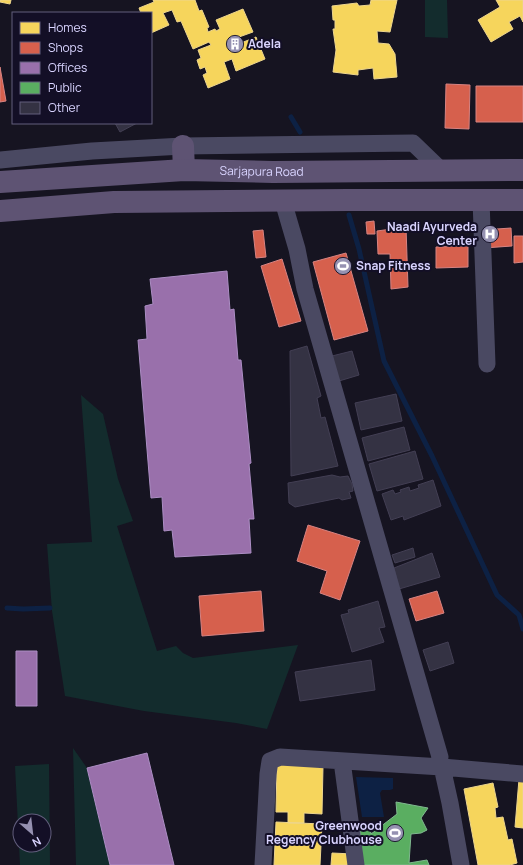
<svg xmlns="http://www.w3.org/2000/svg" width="523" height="865" font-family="Manrope,sans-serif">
<rect width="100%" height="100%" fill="#161421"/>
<path fill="#132c2d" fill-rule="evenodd" d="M425,0H447L448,38L425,37Z
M81,395L103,414L118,479L133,521L117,526L157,651L176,646L183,653L193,658L298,645L267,729L236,723L144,711L65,696L52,611L47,544L92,542Z
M73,748L87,768L110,865H76Z
M49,764L50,865H20L15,766ZM20,821H44V845H20Z"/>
<path fill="#0d2144" d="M356,777L393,778V789L390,790H382L380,793L384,817H362Z"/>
<path fill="#f6d55c" stroke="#edd58d" d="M0,0H11L10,4L0,2Z
M153,0H195L199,11L202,10L209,27L207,28L208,32L215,29L216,31L220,29L216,20L243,9L253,32L239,37L241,43L256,37L265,59L236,71L232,59L224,62L230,79L208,88L203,75L207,73L205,67L200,69L197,60L201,58L198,50L211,45L209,42L193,49L181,21L177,22L172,10L163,13L169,25L151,33V13H141L139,8L154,2Z
M371,0H397L390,32L377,31L378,43L389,44L395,54L397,77L374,79L373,68L358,70V75L333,72L336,50L333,29H335V20H333L332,6L357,3L359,6L370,5Z
M496,0H523V22L520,16L509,22L513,29L491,42L478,20L500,7Z
M277,764L323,766L322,814L304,813V823H288V812H276Z
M519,779H523V828L515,827Z
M493,783L498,807L495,808L496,818L503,817L508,840L512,839L517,863L510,865H478L464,789Z
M276,822L322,824L320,865H274Z
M332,853L353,854L352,865H331Z"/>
<path fill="#d6604d" stroke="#d78382" d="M0,67L6,101L0,102Z
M446,84L470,85L469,129L445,128Z
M476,86H523V122H476Z
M374,221L375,234H367L366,222Z
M406,227L408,287L391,289L390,254H378L377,231Z
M511,228L512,246L484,248L483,230Z
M263,230L266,257L256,258L253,231Z
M514,236H523V262L514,263Z
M468,246V267L436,268V247Z
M346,253L368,331L334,340L313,262Z
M282,259L301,321L279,327L261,266Z
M308,525L360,541L340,600L320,593L327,571L297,561Z
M261,591L264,631L202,636L199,596Z
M437,591L444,613L416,621L409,599Z"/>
<path fill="#9970ab" stroke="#ac8ec4" d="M227,271L230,310L234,309L238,360H241L251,463L249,464L254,519H249L251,553L175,557L172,530L164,531L162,497L151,498L138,340L147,339L145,306L153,304L150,279Z
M16,651H37V706H16Z
M147,753L174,865H110L87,768Z"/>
<path fill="#5aae61" stroke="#80b990" d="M396,802L428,808L421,818L427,830L421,833L411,834L409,863L427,860L429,865H363L360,829L370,826L371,834L397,814Z"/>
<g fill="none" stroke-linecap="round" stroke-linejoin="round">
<path stroke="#0d2144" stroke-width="5" d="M291,117L300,132
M349,215L359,249L384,361L432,456L497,595L519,615L523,629
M7,608L23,609L50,608"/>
</g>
<path fill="#343243" stroke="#433f54" d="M115,123H137L120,132Z
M307,346L321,396L317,398L321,418L325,417L338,466L291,476L290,351Z
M352,351L359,375L339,381L332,356Z
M396,394L402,421L361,430L355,403Z
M404,427L410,450L368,461L362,438Z
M415,451L423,479L377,491L369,464Z
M332,475L340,477L348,476L352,484L353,491L349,492L351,498L342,500L339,498L295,507L289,503L288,483Z
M433,480L441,506L404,520L403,516L391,520L382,494L393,490L395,494L401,492L400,490L409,487L410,491L419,488L418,485Z
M413,548L415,557L395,563L392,555Z
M432,553L440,577L399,589L394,568Z
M378,601L385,627L379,628L384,642L352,652L341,615L349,613L348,610Z
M448,642L454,663L430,671L423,650Z
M371,660L375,690L300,701L295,672Z"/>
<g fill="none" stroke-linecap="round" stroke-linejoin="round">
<path stroke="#4a4962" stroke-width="17" d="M0,160L92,151L183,146L413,143L441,170
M481,200L487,364
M283,201L297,249L305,289L440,757
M342,761L356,865
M442,767L450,803L461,865
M263,865L268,774L270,761L280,757L442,767L523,774"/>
<g stroke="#5e5373" stroke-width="22">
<path d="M183,146L184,170"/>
<path id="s1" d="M0,182L184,170L273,172L523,170"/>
<path d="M0,211L114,202L348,200H523"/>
</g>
</g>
<defs>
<symbol id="building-disc" viewBox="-11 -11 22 22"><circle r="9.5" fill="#9591b1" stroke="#130f26"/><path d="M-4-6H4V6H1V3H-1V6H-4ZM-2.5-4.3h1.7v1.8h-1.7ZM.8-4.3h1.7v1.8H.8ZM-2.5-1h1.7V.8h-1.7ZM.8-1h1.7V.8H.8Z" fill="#fff"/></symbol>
<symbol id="hospital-disc" viewBox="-11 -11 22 22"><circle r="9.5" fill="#9591b1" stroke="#130f26"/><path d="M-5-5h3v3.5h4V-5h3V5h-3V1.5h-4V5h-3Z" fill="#fff"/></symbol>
<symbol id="stadium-disc" viewBox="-11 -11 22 22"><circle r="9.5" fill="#9591b1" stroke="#130f26"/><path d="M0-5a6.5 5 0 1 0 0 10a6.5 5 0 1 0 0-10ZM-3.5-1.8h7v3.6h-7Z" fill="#fff"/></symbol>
</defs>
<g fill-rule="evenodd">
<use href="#building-disc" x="225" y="34" width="20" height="20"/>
<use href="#hospital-disc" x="480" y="224" width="20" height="20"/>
<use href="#stadium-disc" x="333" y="256" width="20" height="20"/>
<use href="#stadium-disc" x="385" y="823" width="20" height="20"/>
</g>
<g text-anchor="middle" stroke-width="4" stroke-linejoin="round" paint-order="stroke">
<g font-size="12" font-weight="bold" fill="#d9d4ff" stroke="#130f26" text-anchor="start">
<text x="248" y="48">Adela</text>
<text x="477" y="231" text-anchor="end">Naadi Ayurveda<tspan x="477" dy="14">Center</tspan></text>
<text x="356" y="270">Snap Fitness</text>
<text x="382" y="830" text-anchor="end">Greenwood<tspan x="382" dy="14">Regency Clubhouse</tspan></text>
</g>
<g font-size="12" fill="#d9d4ff" stroke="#130f26">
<text dy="4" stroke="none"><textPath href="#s1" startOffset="262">Sarjapura Road</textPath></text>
</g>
</g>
<rect x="12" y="12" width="140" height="112" fill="#130f26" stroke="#625e7d"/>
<rect x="20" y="22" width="20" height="12" fill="#f6d55c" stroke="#625e7d"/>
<text x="48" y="32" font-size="12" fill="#d9d4ff">Homes</text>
<rect x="20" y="42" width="20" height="12" fill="#d6604d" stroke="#625e7d"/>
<text x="48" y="52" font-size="12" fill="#d9d4ff">Shops</text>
<rect x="20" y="62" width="20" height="12" fill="#9970ab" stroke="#625e7d"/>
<text x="48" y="72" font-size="12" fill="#d9d4ff">Offices</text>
<rect x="20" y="82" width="20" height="12" fill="#5aae61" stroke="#625e7d"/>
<text x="48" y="92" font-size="12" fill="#d9d4ff">Public</text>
<rect x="20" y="102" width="20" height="12" fill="#343243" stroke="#625e7d"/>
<text x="48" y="112" font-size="12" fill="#d9d4ff">Other</text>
<g transform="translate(32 833) rotate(152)"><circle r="19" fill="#130f26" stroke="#625e7d"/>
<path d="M0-3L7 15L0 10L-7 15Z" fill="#9591b1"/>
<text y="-6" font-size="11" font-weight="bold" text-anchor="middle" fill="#d9d4ff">N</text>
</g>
</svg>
